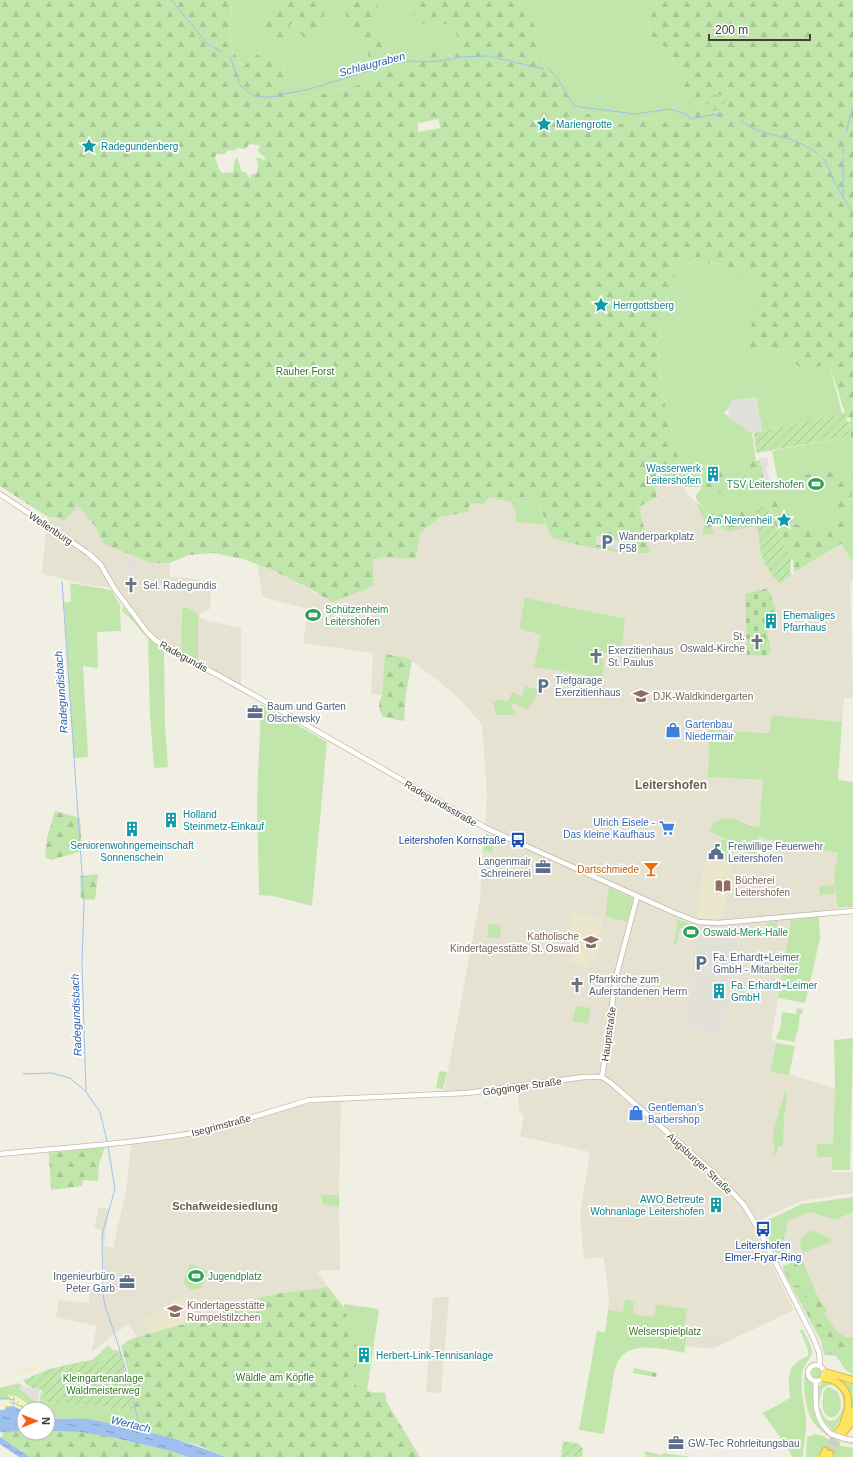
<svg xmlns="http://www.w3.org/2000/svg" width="853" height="1457" font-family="Arial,sans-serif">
<defs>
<pattern id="forest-firs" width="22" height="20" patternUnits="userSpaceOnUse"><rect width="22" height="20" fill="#c1e6ab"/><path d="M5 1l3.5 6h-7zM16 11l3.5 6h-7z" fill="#a7c694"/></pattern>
<pattern id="wetland-marsh" width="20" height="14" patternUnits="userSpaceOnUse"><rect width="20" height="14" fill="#c1e6ab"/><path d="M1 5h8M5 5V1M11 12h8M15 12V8" fill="none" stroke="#a7c694"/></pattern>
<pattern id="sand-dots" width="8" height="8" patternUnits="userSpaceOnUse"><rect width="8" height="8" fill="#f7f5bd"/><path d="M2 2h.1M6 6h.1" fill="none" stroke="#d5d3a3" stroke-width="1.8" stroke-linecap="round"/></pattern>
<pattern id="cemetery-stones" width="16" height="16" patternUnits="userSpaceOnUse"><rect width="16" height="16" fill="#c1e6ab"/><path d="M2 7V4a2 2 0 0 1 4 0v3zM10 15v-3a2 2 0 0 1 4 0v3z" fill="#a7c694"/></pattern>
<pattern id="garden-furrows" width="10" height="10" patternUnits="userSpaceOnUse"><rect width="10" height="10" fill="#c1e6ab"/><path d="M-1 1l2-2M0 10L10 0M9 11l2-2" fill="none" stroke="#a7c694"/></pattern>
<pattern id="water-ripples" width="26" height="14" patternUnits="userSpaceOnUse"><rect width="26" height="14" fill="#9ec0ef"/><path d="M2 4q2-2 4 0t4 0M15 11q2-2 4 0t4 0" fill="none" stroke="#829dc2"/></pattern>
</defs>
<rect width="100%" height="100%" fill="#f1efe3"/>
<path fill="#e5e2d1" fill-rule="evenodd" d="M679,483L696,503L706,523L751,515L750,523L757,529L759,535L762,556L767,567L780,583L841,544L853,563V580L850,582L853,698H844L842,722L772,715L770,733L709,731L708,777L763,780L759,827L742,821L715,822L710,829L746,848L756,856L759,837L791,845L839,853L834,875L837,915L791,920L771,1040L776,1041L770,1072L791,1075L835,1088L832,1172H853V1193L801,1201L758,1221L753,1227L794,1310L712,1349L685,1346L688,1330H684L686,1309L656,1304L654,1317L633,1314L634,1302L626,1299L624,1302L623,1312L608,1310L609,1299L604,1257L585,1259L583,1249L580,1215L590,1152L520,1136L524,1116L519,1111L517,1087L444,1092L480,899L483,851L494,852L497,833L485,825L487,795L482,725L464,703L441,683L408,658L385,654L382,695L371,694L373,653L303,643L308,609L263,597L257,564L270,569L332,602L373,560L382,557L416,559L420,533L440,517L468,512L470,503L489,497L511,502L516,511L515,522L546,525L550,534L554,538L584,547L604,550L650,553L639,507L657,497L655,487ZM768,588L777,613L765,617L767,656L747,655L745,594ZM542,634L601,651L599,656V679L566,672L534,667ZM742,924L723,1035L683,1029L687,1005L684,1004L698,927L707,928Z
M78,506L95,526L104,544L151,563H170V577L190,578L211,583L210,609L200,613V618L209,621L241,628V685L198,662V615L188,608L182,607L181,653L155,638L121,594L114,588L87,585L43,574L42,569L48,517H56Z
M341,1102L339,1195L340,1270L317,1271L328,1287H324V1288L280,1293L258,1298L195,1321L145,1335L137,1337L128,1324L91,1352L97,1326L56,1317L59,1300L89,1303L90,1289H105L101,1230L94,1228L99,1207L109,1209L104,1246L113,1248L127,1186L131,1145L160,1142L211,1133L304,1104Z
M810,1212L835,1220L853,1212V1337H846L832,1329L803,1258L792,1262L783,1243L788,1221Z
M441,1297H449L441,1393L426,1392L433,1298Z"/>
<path fill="#f4eacd" d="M40,1366L41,1368L18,1376V1370Z"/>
<path fill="#e3e0d8" d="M742,924L723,1035L683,1029L687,1005L684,1004L698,926L707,928Z
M718,1328L725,1343L717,1347L697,1344L699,1335L712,1337L716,1329Z"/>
<path fill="#ebe7cc" d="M705,859L732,862L723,918L707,919L696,918Z
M572,913L603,918L596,964H593V961H588L587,967L584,966V965L569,963L572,944L582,945V943L572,942L573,930H570Z
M188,1295L195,1321L150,1333L143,1321L174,1301Z"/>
<path fill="#c1e6ab" d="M232,0H282L274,10L290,25L295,23L306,41L329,17L324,19V0H358L346,7L354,36L366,48L377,80L348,88L294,100L286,88L284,63L271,60L256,54L244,66L230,48Z
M373,0H406L411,11L434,25L453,24L460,44L454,58L442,51L435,43L427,45L417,60L402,71L367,24L371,18L383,13Z
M526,0H644L652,37L665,46L679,70L684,82L690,106L698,122L664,120L650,117L616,125L588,114L574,106L558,79L545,69L537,33Z
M678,262L722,264L761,281L758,353L768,349L790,350L795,363L801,369L828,365L830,367L842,413L762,431L756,397L732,401L728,409L724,413L752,433L756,460H752L751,479L729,484H720L722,468H707L705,466L697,469L704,481L702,487L765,489L769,494L770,498L766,505C758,506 749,509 741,509C732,516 721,515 710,516L696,499V495L702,487H684L685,479L682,474L662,392L657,343Z
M851,436L853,447V476L849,477L836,528L819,531L787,522L786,511L783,494L788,488L778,481L772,451Z
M852,489H853V563L841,544L847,539V520Z
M515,499L525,502H538L546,525L515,522L516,511L511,502Z
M70,583L111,590L120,605L121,631L97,632L98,668L83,666L88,757L74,758L64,602H71Z
M525,598L625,619L621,650L608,648L607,653L601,652L599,656L604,660L603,679L566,672L534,667L541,635L519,628Z
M123,606L149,638L164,650L165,725L168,767L154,768L150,716L148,639L129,617L122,611Z
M182,607L188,608L198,614V662L181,653Z
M525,686L538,690L533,703L528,709L511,703L512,708L516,715H496L493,703L499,699L508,702L512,692L522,696Z
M261,704L327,742L312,906L273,896L259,895L257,799Z
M772,715L842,722L838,780L853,782V907L837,908L834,875L838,853L791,845L759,837L756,856L746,851V848L710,832C711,826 713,822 719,820C734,814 744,826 759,827L763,780L708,777L709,730L769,733Z
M486,834L495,836L493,852L483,851Z
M721,839L731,842L729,861L718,860Z
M834,885L835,894L820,895L819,887Z
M609,887L632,898V903L627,922L605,916Z
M819,917L820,939L805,1003L778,998L791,920Z
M678,920L689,924L688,929L680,928L676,945L674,944Z
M778,921L776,938L764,936L766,924L771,922Z
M489,924L501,925L500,938L487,937Z
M576,1006L591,1008L588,1024L572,1021Z
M797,1008L803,1009L802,1014H800L798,1033H796L795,1042L776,1039L778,1031H780L782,1012L796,1014Z
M853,1038L850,1170H832V1157H817V1144H833L835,1088L834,1040Z
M776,1043L795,1046L789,1075L770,1072Z
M439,1071L447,1072L443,1089L436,1088Z
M785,1091L787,1092L785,1113L784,1117L783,1146H778L776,1155H773L772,1153H774L775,1145H773C771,1129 782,1107 785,1091Z
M322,1195H339V1207L322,1204Z
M853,1197V1212L835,1220L810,1212L788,1221L783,1243L790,1258L779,1260L761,1223L802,1204Z
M810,1231L817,1232L831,1239V1242L805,1252H803C797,1243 801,1235 810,1231Z
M802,1258L832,1329L846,1337H853V1375L845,1369L836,1356L824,1355L821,1341L784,1272L783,1266Z
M190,1264L208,1271L201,1288L191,1290L183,1282Z
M626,1299L634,1302L633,1314L654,1317L656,1304L687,1309L684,1330H688L684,1353C663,1349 624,1338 616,1367H615L604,1434L579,1430L597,1331L605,1332L608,1310L623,1312L624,1302Z
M344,1304L379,1309L367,1391L355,1387L356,1339L344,1308Z
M800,1330H803C806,1337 811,1344 812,1351C812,1359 802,1365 802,1376C800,1391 805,1405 806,1420C807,1432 803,1444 803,1457H792L788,1448L762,1412L767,1411L790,1398C789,1386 786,1371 796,1363C799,1360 804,1358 808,1356V1350Z
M109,1345L112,1350L120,1351L97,1362L85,1361L92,1360Z
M814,1361L808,1367L806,1374C807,1378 811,1380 812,1384C815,1391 812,1399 813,1406C815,1427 832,1442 853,1443V1444C837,1443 823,1435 813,1422C805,1411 797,1366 814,1361Z
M811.5 1373a5.5 5.5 0 1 1 11 0a5.5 5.5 0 1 1-11 0Z
M827,1375L853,1382V1407L849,1411L848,1393Z
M824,1381L835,1382C838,1386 843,1390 845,1395C850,1406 839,1422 833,1431L824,1421L819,1408H820C830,1439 853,1406 839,1390C835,1386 833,1384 828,1385L822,1389L819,1403V1386Z
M19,1383L22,1386L19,1388L37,1403L39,1402L42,1390H44L42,1402L93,1405L112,1409L135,1410L138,1423L137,1430L85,1419L51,1418L48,1417V1409H35L16,1396L9,1397L12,1400V1402L8,1399L6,1400H0V1388Z
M829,1387L837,1391C852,1419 818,1430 823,1397C823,1392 824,1389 829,1387Z
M815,1434L823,1436L837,1445L853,1448V1457H833L828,1453L821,1450L817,1457H806L807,1437Z
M644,1451L661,1455L663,1453L691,1457H646Z"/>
<path fill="url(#forest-firs)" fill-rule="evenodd" d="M0,0H232L230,48L244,66L256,54L271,60L284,63L286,88L294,100L348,88L376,80L366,48L354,36L346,21V7L358,0H373L383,13L371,18L367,24L402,71L417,60L427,45L435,43L442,51L454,58L460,44L453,24L434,25L420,23L411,11L406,0H526L537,33L545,69H549L558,79L574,106L588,114L616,125L650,117L664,120L698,122C695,117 691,111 689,105C681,79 678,53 652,37L644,0H853V447L848,422L851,421L850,417L847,418L830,367L828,365L801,369L795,363L790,350L768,349L758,353L747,346L761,281L722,264L678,262L657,343L662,392L682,474L685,479L679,483L655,487L657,497L639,507L650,553C617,554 585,548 553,538L550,534L538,502H525L515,499L511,502L489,497L484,504L470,503L468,512L440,517L420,533L416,559L382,557L373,560V586L332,602L310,589L270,569L243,559L214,553L189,555L170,563H151L104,544L95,526L78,506L64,521L56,517H48L0,486ZM439,119L440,128L418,132V123ZM249,144L259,145L260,147L258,150L260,154L266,158L264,160L260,158H256L258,164L257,173L251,175V179L245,172H242L237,157L234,162L233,172L222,173L220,171L215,157L217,154H225L227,151L235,150L237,148L246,149Z
M282,0H324V19L329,17L330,29L306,41L294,23L290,25L293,39C278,42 273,38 266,26L274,10Z
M752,460L760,461L765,483L831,470L845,478L853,476V489L850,500L847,520V539L841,544L794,573L793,559H791L766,505L750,523L753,526C745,528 736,529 728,532L715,523L711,527L714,534L702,535L705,523L696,503L700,505L710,516C721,515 732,515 741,508C749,509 758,506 766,505L770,498L769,494L765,489H760L754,495C748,493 742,491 735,492C722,492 717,497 707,487H702L704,481L697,466H705L707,468H722L723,477L720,483L729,484L739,483L745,475L751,479L749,467ZM821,484L838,491L836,527L819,531L788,522L783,494L789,488Z
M385,654L408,658L412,661L406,693L404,721L383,717C378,710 378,703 382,695Z
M55,811L80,818L82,851L51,860L45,857L47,838Z
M97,874L98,875L95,900L81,899L80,876Z
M105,1147L99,1163L98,1181L83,1180L82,1186L51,1190L49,1153Z
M800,1258L803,1260L807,1271L805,1273L801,1271L799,1265L793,1268L794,1271L791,1274L795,1286H800L809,1300L815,1294L818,1296L823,1306L826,1307V1312H818L816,1322L818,1324H823L829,1320L835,1329L832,1343L848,1341L851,1344H853V1350L843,1354L832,1352L828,1354L823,1348L822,1337L804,1309L784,1269L785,1266L789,1267L796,1260Z
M324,1287H328L344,1308L356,1339V1386L371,1392L386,1393V1401L420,1457H225L198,1445L137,1430L138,1421L128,1378L129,1375L121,1346L127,1341L137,1337L195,1321L258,1298L280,1293L324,1288Z
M634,1368L657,1373L656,1377L633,1373Z
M10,1431H24V1433H48V1431C59,1432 71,1431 82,1432C115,1435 158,1446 188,1457H30L1,1438L3,1434L1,1432Z"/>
<path fill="url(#wetland-marsh)" d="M712,94L726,96L723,109L708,112L705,109L706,99Z"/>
<path fill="url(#sand-dots)" d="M8,1395C16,1394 28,1405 35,1409H24V1411C15,1406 13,1404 4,1410V1404H6V1400L8,1399L12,1401V1400Z"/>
<path fill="url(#cemetery-stones)" d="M768,588L777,613L765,617L771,652L767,653V656L747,655L745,594Z"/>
<path fill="url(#garden-furrows)" d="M845,412L851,436L756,453L754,433Z
M766,505L791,559L790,573L793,574L780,583C770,574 762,562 760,548C759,542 760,535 757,529C754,526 750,525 749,520L751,515Z
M120,1351L135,1410L112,1409L93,1405L42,1402L44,1390C34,1389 29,1388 23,1380L49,1369L85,1361L97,1362Z
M563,1441L577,1443L583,1448L582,1457H561Z"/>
<path fill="#e2e0db" d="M756,397L762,431L752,434L729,417L728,409L731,401Z
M767,457L769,465L766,466L770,482L765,483L759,458Z
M597,535L619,541L618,544L620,545L619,550L595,544Z
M127,558L138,561L134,573L123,574Z
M591,1008H595V1011H597L596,1026L588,1025Z
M22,1386L40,1390L37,1403L19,1388Z"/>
<path fill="url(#water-ripples)" d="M13,1406L24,1411V1431L0,1432V1410H4L6,1407Z
M48,1417C60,1421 75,1417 88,1419C134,1428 181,1438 225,1457H188L171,1451L116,1438L82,1432L48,1431Z
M0,1437L30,1457H19L0,1444Z"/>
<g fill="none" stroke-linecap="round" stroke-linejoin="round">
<path stroke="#9ec0ef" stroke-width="1" d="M171,0L197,31L206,43L222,52
M230,56L240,85L254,96L262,97H270L310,89L387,65L407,61L432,62L462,57L489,56L543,69
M549,69L558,79L574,106L635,114L670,109L688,115L691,119C703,117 712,113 723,115
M742,120C752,132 772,134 786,138C797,141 808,147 817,153
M846,133L853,107
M843,153V142
M821,156L824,159L837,187L853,213
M843,158V197
M62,582L84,902L82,963L86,1092L100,1112L107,1141
M23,1074L51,1073L70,1078L85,1091
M108,1146L115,1189L103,1231L102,1240L103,1295L105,1306L117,1341L128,1378L138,1421L137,1430
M0,1399L5,1397L6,1399L9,1398L10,1400L14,1399V1401L12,1402V1404L15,1403L25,1409"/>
<path stroke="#ceccc0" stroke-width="6" stroke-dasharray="6 3" stroke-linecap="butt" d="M825,1451L837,1433
M830,1454L842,1435"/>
<defs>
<path id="minor" d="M0,494L88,553L101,565L114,588L147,632L155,640L163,645L252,694L486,828L675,913L698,922L718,923L853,911
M602,1077L616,977L637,897
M0,1154C70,1147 141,1143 211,1130L309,1100L467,1093L584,1077H602L611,1083L716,1175L744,1205L759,1230L813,1337L819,1352L820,1365
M808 1373a8 8 0 1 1 16 0a8 8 0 1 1-16 0Z
M816,1381C815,1402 814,1420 831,1434
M846,1439L853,1440"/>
<path id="highway" d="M825,1372L853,1380
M823,1378C838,1379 850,1390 848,1406C848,1412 845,1418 843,1424
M837,1433L853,1411
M842,1435L853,1420
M822,1457L825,1451
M828,1457L830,1454"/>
</defs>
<use href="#minor" stroke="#bfbba8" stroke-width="6"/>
<use href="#highway" stroke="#dcba32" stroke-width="8"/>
<use href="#minor" stroke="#fff" stroke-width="4.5"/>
<use href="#highway" stroke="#fde462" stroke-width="6"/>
<defs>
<path id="minor-bridge" d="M831,1434L846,1439"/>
</defs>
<use href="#minor-bridge" stroke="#bfbba8" stroke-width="6" stroke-linecap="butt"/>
<use href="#minor-bridge" stroke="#fff" stroke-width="4.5"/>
</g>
<defs>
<symbol id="sight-bare" viewBox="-9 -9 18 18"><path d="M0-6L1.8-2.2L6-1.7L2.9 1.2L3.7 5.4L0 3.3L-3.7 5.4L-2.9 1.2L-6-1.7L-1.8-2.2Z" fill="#0f9aa8" stroke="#fff" stroke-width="2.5" paint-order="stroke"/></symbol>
<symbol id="building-bare" viewBox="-9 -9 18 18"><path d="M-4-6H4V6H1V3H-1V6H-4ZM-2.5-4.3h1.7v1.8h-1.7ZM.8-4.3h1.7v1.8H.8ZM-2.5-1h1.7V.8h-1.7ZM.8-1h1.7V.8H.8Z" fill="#0f9aa8" stroke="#fff" stroke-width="2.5" paint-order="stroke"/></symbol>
<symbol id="stadium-bare" viewBox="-9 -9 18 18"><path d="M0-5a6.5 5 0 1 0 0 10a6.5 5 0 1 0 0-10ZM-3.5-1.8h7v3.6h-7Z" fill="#2e9e5b" stroke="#fff" stroke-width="2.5" paint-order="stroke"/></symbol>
<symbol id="parking-bare" viewBox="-9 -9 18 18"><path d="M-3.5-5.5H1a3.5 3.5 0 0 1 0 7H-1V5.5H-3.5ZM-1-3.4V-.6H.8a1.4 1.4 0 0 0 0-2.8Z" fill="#5c6f8a" stroke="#fff" stroke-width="2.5" paint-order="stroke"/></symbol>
<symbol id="church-bare" viewBox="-9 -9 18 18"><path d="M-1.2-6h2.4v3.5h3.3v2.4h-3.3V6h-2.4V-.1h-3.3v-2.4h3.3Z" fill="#6b7280" stroke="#fff" stroke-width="2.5" paint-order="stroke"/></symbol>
<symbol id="school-bare" viewBox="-9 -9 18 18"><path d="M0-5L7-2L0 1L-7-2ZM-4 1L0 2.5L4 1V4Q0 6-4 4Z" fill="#8d6e63" stroke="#fff" stroke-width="2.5" paint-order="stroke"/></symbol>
<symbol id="office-bare" viewBox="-9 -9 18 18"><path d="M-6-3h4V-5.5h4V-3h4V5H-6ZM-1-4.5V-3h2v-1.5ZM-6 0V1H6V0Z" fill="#5c6f8a" stroke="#fff" stroke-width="2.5" paint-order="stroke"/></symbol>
<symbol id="shop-bare" viewBox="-9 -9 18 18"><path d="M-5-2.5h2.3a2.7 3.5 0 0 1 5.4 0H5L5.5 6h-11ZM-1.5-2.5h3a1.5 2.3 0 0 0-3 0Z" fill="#3f7fe0" stroke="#fff" stroke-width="2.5" paint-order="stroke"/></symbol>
<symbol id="supermarket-bare" viewBox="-9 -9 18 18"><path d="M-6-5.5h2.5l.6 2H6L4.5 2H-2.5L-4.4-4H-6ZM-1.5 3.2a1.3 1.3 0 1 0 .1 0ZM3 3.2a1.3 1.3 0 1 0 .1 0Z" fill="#3f7fe0" stroke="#fff" stroke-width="2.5" paint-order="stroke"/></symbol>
<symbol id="bus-bare" viewBox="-9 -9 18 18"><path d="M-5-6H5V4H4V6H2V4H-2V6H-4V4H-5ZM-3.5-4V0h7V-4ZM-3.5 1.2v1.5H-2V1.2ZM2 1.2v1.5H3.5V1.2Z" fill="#1a4fb4" stroke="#fff" stroke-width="2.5" paint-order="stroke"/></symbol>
<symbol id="civic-bare" viewBox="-9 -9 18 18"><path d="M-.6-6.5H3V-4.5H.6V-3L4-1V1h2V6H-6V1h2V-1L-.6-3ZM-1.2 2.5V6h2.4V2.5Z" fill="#5c6f8a" stroke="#fff" stroke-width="2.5" paint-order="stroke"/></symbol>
<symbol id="bar-bare" viewBox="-9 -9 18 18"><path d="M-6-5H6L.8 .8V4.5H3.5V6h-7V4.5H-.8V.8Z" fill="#e8710a" stroke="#fff" stroke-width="2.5" paint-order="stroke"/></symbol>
<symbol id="library-bare" viewBox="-9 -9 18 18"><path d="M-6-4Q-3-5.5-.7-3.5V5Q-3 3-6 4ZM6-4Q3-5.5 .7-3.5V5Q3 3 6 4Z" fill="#8d6e63" stroke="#fff" stroke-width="2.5" paint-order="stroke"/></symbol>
</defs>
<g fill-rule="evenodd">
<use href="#sight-bare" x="533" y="113" width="22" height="22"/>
<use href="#sight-bare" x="78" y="135" width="22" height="22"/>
<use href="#sight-bare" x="590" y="294" width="22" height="22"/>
<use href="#building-bare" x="702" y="463" width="22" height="22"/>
<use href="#stadium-bare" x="805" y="473" width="22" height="22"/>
<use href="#sight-bare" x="773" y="509" width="22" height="22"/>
<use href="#parking-bare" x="596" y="531" width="22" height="22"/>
<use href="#church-bare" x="120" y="574" width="22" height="22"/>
<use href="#stadium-bare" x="302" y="604" width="22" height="22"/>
<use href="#building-bare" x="760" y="610" width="22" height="22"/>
<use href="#church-bare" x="746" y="631" width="22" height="22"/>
<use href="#church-bare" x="585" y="645" width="22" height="22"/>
<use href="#parking-bare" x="532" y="675" width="22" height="22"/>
<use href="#school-bare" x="630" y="685" width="22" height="22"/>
<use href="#office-bare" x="244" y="701" width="22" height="22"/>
<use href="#shop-bare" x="662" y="719" width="22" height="22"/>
<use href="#building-bare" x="160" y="809" width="22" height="22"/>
<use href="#supermarket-bare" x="656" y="817" width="22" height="22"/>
<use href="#building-bare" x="121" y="818" width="22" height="22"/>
<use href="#bus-bare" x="507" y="829" width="22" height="22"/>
<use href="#civic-bare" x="705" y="841" width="22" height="22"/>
<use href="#office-bare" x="532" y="856" width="22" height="22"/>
<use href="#bar-bare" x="640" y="858" width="22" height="22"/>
<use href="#library-bare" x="712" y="875" width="22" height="22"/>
<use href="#stadium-bare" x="680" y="921" width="22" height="22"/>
<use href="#school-bare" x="580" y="931" width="22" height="22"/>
<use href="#parking-bare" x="690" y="952" width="22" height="22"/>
<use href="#church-bare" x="566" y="974" width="22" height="22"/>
<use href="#building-bare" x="708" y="980" width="22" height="22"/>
<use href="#shop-bare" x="625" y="1102" width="22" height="22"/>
<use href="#building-bare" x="705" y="1194" width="22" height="22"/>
<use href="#bus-bare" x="752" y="1218" width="22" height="22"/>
<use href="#stadium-bare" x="185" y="1265" width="22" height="22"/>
<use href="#office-bare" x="116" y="1271" width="22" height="22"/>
<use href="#school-bare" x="164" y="1300" width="22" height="22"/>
<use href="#building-bare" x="353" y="1344" width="22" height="22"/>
<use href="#office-bare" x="665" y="1432" width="22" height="22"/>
</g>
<g text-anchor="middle" stroke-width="3.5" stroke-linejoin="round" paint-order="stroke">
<g font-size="10" fill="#0d838f" stroke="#fff" text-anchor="start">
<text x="556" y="128">Mariengrotte</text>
<text x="101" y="150">Radegundenberg</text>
<text x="613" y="309">Herrgottsberg</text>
<text x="701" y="472" text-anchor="end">Wasserwerk<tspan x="701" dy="12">Leitershofen</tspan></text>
<text x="772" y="524" text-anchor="end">Am Nervenheil</text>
<text x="783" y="619">Ehemaliges<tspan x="783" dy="12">Pfarrhaus</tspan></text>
<text x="183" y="818">Holland<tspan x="183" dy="12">Steinmetz-Einkauf</tspan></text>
<text x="132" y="849" text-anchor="middle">Seniorenwohngemeinschaft<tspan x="132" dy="12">Sonnenschein</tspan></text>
<text x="731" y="989">Fa. Erhardt+Leimer<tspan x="731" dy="12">GmbH</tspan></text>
<text x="704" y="1203" text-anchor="end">AWO Betreute<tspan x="704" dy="12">Wohnanlage Leitershofen</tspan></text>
<text x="376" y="1359">Herbert-Link-Tennisanlage</text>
</g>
<g font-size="10" fill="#377427" stroke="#fff">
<text x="305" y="375">Rauher Forst</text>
<text x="665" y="1335">Welserspielplatz</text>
<text x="275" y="1381">Wäldle am Köpfle</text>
<text x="103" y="1382">Kleingartenanlage<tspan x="103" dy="12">Waldmeisterweg</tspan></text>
</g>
<g font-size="10" fill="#27864d" stroke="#fff" text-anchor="start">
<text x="804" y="488" text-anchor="end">TSV Leitershofen</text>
<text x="325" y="613">Schützenheim<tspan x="325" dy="12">Leitershofen</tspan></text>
<text x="703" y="936">Oswald-Merk-Halle</text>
<text x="208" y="1280">Jugendplatz</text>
</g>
<g font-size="10" fill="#433f33" stroke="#fff">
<text transform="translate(51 528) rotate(34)" y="4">Wellenburg</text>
<text transform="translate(184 656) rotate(29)" y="4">Radegundis</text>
<text transform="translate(441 803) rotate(30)" y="4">Radegundisstraße</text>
<text transform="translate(608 1034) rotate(-82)" y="4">Hauptstraße</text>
<text transform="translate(522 1086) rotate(-8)" y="4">Gögginger Straße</text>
<text transform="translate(221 1125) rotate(-15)" y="4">Isegrimstraße</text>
<text transform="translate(700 1163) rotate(43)" y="4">Augsburger Straße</text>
</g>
<g font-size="10" fill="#4e5e75" stroke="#fff" text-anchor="start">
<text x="619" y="540">Wanderparkplatz<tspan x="619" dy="12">P58</tspan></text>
<text x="555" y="684">Tiefgarage<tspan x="555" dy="12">Exerzitienhaus</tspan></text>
<text x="267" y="710">Baum und Garten<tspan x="267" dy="12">Olschewsky</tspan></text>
<text x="728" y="850">Freiwillige Feuerwehr<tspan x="728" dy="12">Leitershofen</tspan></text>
<text x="531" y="865" text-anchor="end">Langenmair<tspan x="531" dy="12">Schreinerei</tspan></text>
<text x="713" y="961">Fa. Erhardt+Leimer<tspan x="713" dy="12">GmbH - Mitarbeiter</tspan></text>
<text x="115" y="1280" text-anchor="end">Ingenieurbüro<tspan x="115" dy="12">Peter Garb</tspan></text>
<text x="688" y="1447">GW-Tec Rohrleitungsbau</text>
</g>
<g font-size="10" fill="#5b616d" stroke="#fff" text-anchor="start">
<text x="143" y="589">Sel. Radegundis</text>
<text x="745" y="640" text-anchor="end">St.<tspan x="745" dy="12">Oswald-Kirche</tspan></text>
<text x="608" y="654">Exerzitienhaus<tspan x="608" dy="12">St. Paulus</tspan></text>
<text x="589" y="983">Pfarrkirche zum<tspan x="589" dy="12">Auferstandenen Herrn</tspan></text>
</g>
<g font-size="10" fill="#785e54" stroke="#fff" text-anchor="start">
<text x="653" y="700">DJK-Waldkindergarten</text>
<text x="735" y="884">Bücherei<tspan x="735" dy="12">Leitershofen</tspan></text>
<text x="579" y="940" text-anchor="end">Katholische<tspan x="579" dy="12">Kindertagesstätte St. Oswald</tspan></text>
<text x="187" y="1309">Kindertagesstätte<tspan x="187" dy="12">Rumpelstilzchen</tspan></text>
</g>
<g font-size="10" fill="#366cbe" stroke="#fff" text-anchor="start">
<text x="685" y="728">Gartenbau<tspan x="685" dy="12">Niedermair</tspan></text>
<text x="655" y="826" text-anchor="end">Ulrich Eisele -<tspan x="655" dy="12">Das kleine Kaufhaus</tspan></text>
<text x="648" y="1111">Gentleman's<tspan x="648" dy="12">Barbershop</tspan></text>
</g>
<g font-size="10" fill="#164399" stroke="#fff" text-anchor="end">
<text x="506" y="844">Leitershofen Kornstraße</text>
<text x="763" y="1249" text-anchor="middle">Leitershofen<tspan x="763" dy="12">Elmer-Fryar-Ring</tspan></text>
</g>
<g font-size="10" fill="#c56008" stroke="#fff" text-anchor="end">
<text x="639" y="873">Dartschmiede</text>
</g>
<g font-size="11" font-style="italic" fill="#2e62ad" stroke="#fff">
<text transform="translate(372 64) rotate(-15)" y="4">Schlaugraben</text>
<text transform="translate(61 692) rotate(-94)" y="4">Radegundisbach</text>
<text transform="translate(76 1015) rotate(-92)" y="4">Radegundisbach</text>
<text transform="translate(131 1424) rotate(14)" y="4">Wertach</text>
</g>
<g font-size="11" font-weight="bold" fill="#665f4a" stroke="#fff">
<text x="225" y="1210">Schafweidesiedlung</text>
</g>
<g font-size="12" font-weight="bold" fill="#665f4a" stroke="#fff">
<text x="671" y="789">Leitershofen</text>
</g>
</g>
<g transform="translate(36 1421) rotate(90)"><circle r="19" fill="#ffffff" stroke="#b4b2ad"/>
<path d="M0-3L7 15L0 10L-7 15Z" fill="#f95c12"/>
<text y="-6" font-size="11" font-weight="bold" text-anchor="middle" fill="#433f33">N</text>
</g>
<path d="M709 34v6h101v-6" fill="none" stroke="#433f33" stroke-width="2"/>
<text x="715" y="34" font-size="12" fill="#433f33" stroke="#ffffff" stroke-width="3" paint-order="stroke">200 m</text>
</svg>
